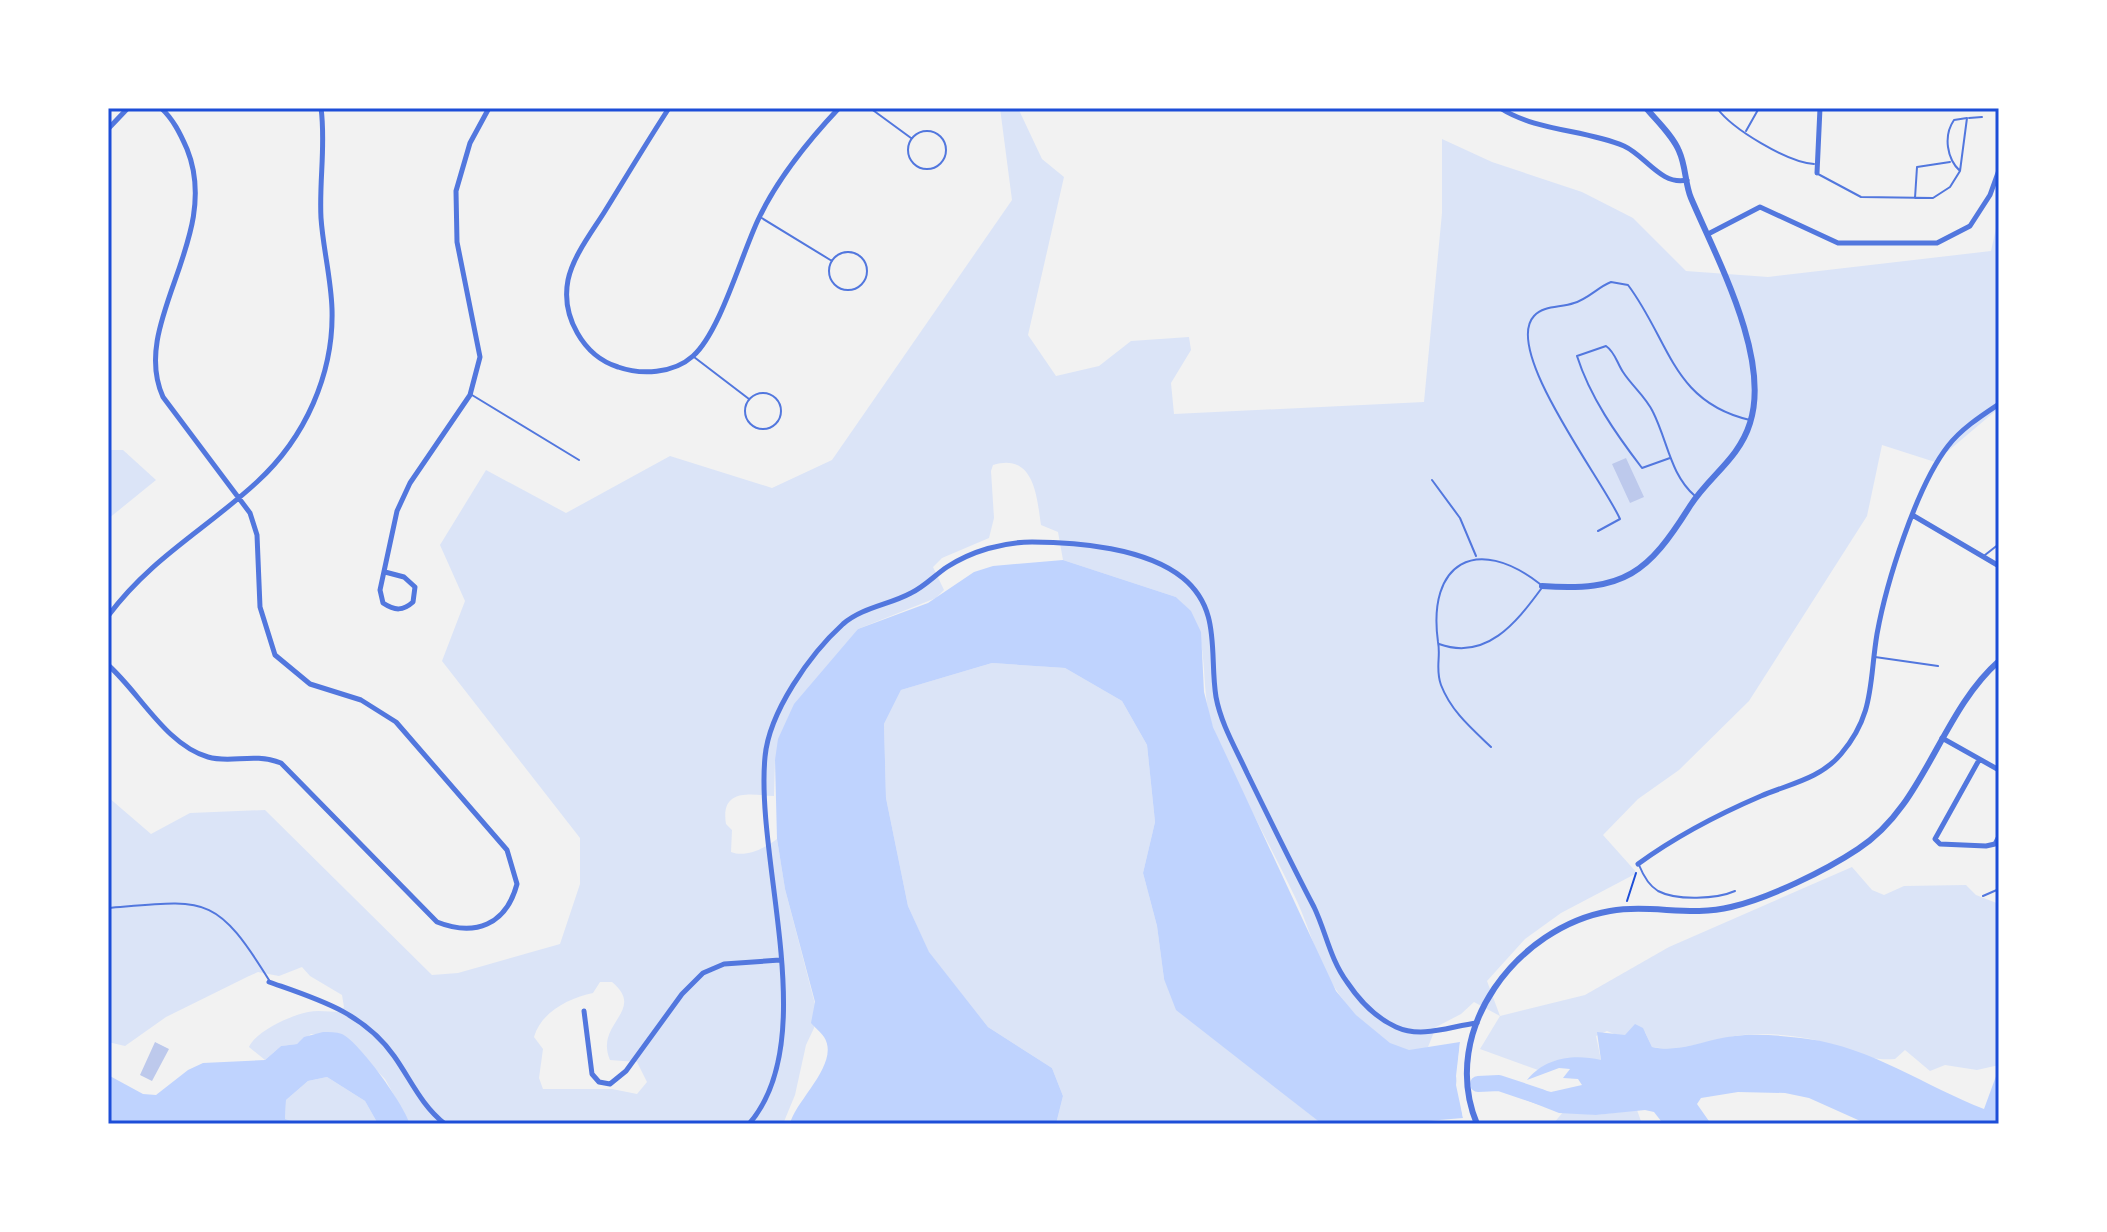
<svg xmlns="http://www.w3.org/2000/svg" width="2107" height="1232" font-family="'Roboto Condensed',sans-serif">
<rect width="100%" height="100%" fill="#f2f2f2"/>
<path fill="#dbe4f7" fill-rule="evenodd" d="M1000,108H1018L1042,159L1064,177L1028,335L1056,376L1099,366L1131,341L1189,337L1191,350L1171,383L1174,414L1424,402L1442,213V139L1492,162L1582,192L1633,218L1686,271L1768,277L1991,251L1999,215V408L1935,462L1882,445L1867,516L1749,701L1679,770L1638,799L1603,835L1637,873L1561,913L1525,939L1487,981L1500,1016L1585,995L1669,947L1852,867L1872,890L1884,895L1904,886L1966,885L1976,895L1999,904V1065L1977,1070L1945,1065L1930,1071L1905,1050L1895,1059C1865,1062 1840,1045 1811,1039C1787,1034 1754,1032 1730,1037C1702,1042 1680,1052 1652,1047L1645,1032L1619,1036L1607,1031L1596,1036L1601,1060H1557L1538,1070L1480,1049L1500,1016L1474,1002L1461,1014L1436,1027L1428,1047C1395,1064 1353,1015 1337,991C1317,962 1310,928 1295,897C1268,840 1236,785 1213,727C1197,684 1215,629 1176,597L1063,560L1058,532L1041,525C1037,499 1035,452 993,465L991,471L994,518L989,538L942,558L933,567L944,590L936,598L858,629L775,760L774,796C752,795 720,787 726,824L732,830L731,852C746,858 765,848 777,839L785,889L816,1008L814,1028L806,1045L795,1095L783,1124H410L385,1079L342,1035L311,1034L297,1044L281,1046L265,1060L249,1047C255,1032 291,1015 308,1012C318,1010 330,1012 340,1012L344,1007L342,995L310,976L302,967L279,976L258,972L249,976L166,1017L125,1046L108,1042V797L151,834L190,813L265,810L432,975L458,973L560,944L580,884V838L442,661L465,601L440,545L486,470L566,513L670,456L772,488L832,460L1012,200ZM600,982H612C647,1011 594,1023 610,1060L637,1062L647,1082L637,1094L612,1089H543L539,1078L543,1049L534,1037C541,1012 569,998 593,993Z
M108,450H123L156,480L108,519Z
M992,663L1065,668L1122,701L1147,745L1155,822L1143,873L1157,926L1164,979L1277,1088L1322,1124H1056L1063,1096L1052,1068L988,1027L929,953L908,906L886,798L884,724L901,690Z
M327,1077L365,1101L378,1124H302L285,1119L286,1100L308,1081Z
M1637,1110L1642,1124H1553L1564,1111L1596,1115Z"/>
<path fill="#bfd3fe" d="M1063,560L1176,597L1191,611L1201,632L1204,692L1213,727L1336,991L1356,1015L1390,1043L1409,1050L1460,1042L1456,1076L1463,1118L1391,1124H1322L1176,1010L1164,979L1157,926L1143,873L1155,822L1147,745L1122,701L1065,668L992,663L901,690L884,724L886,798L908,906L929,952L988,1027L1052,1068L1063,1096L1056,1124H790C795,1101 841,1063 824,1037C821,1032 815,1028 811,1023L815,1002L785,889L777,839L775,760L778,739L794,704L858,629L928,603L974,572L993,566Z
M1635,1024L1643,1028L1652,1047C1682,1053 1705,1039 1735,1036C1758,1033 1785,1036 1808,1039C1870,1047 1927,1087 1984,1109L1999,1068V1124H1867L1809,1098L1785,1093L1738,1092L1701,1098L1697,1104L1711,1124H1659L1661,1121L1654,1112L1645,1110L1596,1115L1559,1113L1526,1100L1523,1092L1536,1088L1551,1092L1582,1085L1578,1079L1563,1078L1570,1069L1559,1068L1527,1080C1546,1057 1574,1054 1601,1060L1597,1032L1625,1035Z
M323,1032C329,1032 336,1032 342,1034C360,1043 403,1103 410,1124H378L365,1101L327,1077L308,1081L286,1100L285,1119L302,1124H108V1075L143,1094L156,1095L188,1070L203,1063L265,1060L281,1046L297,1044L304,1037Z"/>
<path fill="#f2f2f2" d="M1460,1042L1463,1043L1460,1076L1466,1120L1463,1118L1456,1085Z"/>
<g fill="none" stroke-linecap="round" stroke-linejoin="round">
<path stroke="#bfd3fe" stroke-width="16" d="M1478,1084L1499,1083L1541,1097"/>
</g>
<path fill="#bdc9ec" d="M1626,458L1644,497L1630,503L1612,464Z
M155,1042L169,1049L152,1081L140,1075Z"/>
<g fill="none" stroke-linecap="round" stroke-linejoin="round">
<path stroke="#1d4ed8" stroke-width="2" d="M1627,901L1636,873"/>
<path stroke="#5277de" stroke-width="2" d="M870,108L911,138
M1717,108C1732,129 1787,162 1814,164
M1969,118L1982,117
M1746,131L1759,108
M908 150a19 19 0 1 1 38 0a19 19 0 1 1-38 0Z
M1818,174L1861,197L1933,198L1950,187L1960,171L1967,118L1954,120C1943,136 1947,159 1960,171
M1915,198L1917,167L1950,162
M760,217L832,261
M829 271a19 19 0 1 1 38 0a19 19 0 1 1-38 0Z
M694,357L749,399
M745 411a18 18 0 1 1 36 0a18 18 0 1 1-36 0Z
M472,395L579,460
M1670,458L1642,468C1616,434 1590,397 1577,356L1606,346C1615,352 1617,363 1623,372C1632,386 1646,397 1653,412C1668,442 1670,474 1695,496
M1432,480L1460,518L1476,556
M1598,531L1620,519C1604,482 1502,350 1534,316C1544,305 1561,308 1574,303C1588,299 1598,287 1611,282L1628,285C1670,341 1672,402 1750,420
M1985,555L1999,544
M1439,644C1486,661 1516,623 1541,589
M1875,657L1938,666
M1491,747C1471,728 1451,711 1441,685C1435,669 1441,657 1438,642C1427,563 1476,534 1540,584
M1639,865C1643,875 1648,885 1658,891C1677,901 1717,899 1735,891
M1983,896L1999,889
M108,908C206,900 215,893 269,980"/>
<path stroke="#5277de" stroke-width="5" d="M669,108C647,142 626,177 605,211C592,232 573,256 568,280C561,316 583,356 618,367C641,375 673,374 693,356C720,332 741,256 758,220C777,179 808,141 839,108
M1500,108C1538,132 1584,129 1624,146C1646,156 1661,186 1687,180
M108,129L128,108
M1817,173L1820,108
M1710,233L1760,207L1838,243H1937L1970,226L1990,195L1999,170
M1914,516L1999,566
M385,572L404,577L415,587L413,602C403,611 395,611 383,603L380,590L397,511L410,483L470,395L480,357L457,242L456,191L470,143L489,108
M108,616C151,558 205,530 257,482C305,438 334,374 332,309C331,278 323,248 321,218C319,181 326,144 321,108
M108,665C139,692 166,745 208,757C232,764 252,752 281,763L437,922C475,937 506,925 517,884L507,850L396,722L361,700L310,684L275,655L260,607L257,535L250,513L163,397C129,322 223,238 187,149C180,133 173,119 161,108
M1942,738L1999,770
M1979,760L1935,839L1940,844L1986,846L1995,844L1999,836
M1638,864C1675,837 1719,814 1761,796C1789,784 1820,779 1841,754C1875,714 1869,682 1877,634C1886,584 1916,487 1948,446C1961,429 1981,416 1999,404
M269,982C317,999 363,1012 394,1056C411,1080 421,1105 445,1124
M584,1011L592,1074L599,1082L610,1084L626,1071L682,994L703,973L724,964L780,960
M749,1124C822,1040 755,862 765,757C769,712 810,654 843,624C863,607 889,605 911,593C924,587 935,575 947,567C972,551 1003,542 1032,542C1078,542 1146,548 1183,578C1222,610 1209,654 1216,697C1221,724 1236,749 1247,773C1269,818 1291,863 1314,907C1326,932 1330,959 1347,982C1359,1000 1376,1018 1396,1027C1422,1039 1451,1026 1477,1023"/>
<path stroke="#5277de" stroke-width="6" d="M1542,586C1625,592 1648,573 1690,506C1709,476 1739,459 1750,423C1771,358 1717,259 1691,198C1685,184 1686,166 1679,151C1673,136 1657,121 1646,108
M1477,1124C1438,1030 1518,927 1610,911C1650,904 1692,917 1731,907C1769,898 1825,871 1858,849C1925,806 1940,713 1999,661"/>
</g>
<rect width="2107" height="1232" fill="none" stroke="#ffffff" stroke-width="220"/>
<rect x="110" y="110" width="1887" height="1012" fill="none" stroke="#1d4ed8" stroke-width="3"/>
</svg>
